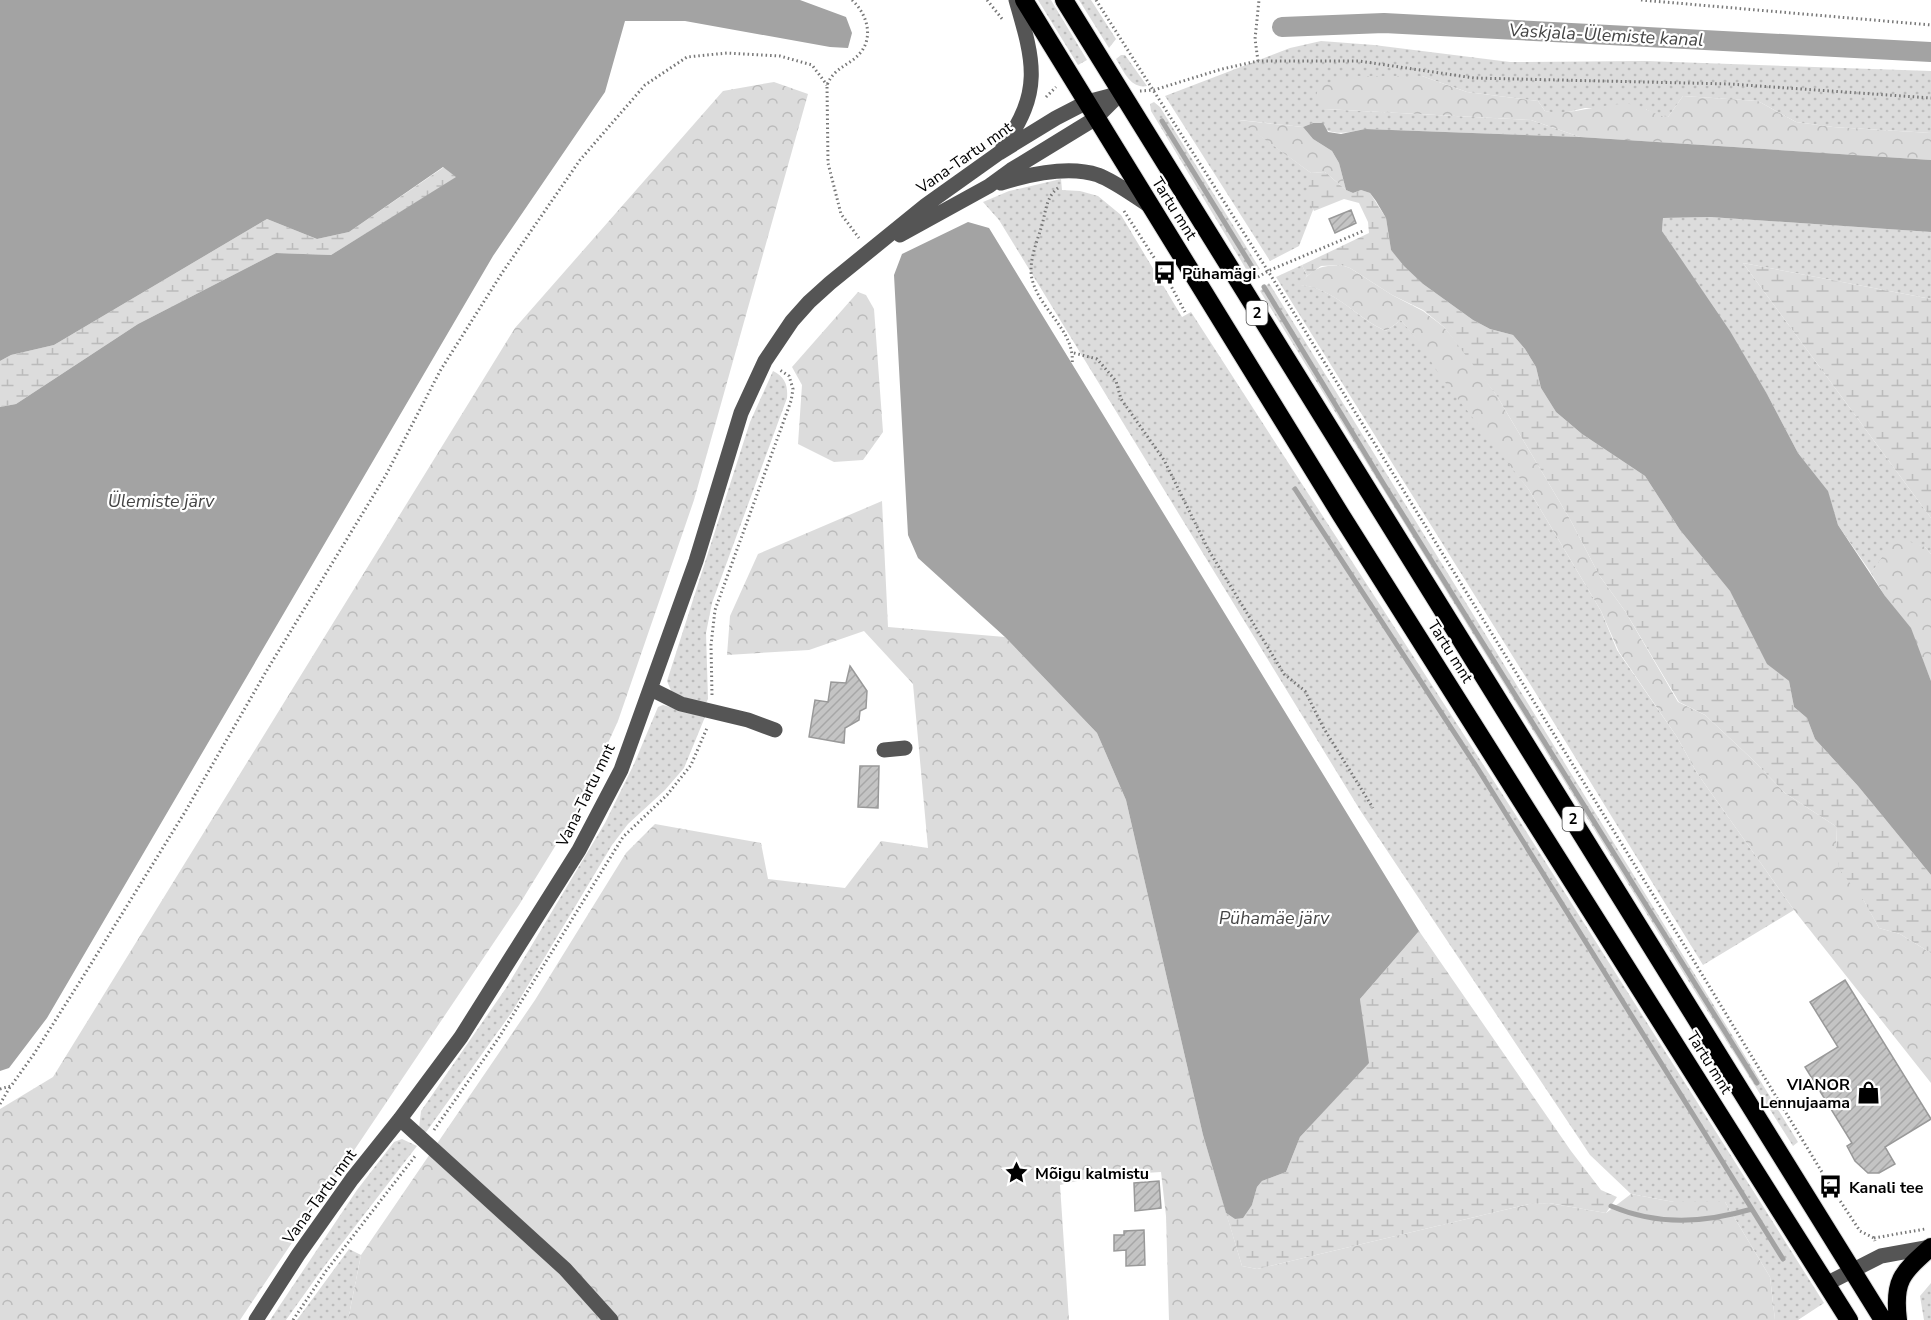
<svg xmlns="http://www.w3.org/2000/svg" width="1931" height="1320" font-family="'Nunito Sans',sans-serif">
<defs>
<pattern id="grass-dots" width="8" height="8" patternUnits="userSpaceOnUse" patternTransform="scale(1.5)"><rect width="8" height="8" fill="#dcdcdc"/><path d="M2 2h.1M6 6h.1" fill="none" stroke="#bbb" stroke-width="1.8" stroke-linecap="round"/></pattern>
<pattern id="forest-crowns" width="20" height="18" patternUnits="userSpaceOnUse" patternTransform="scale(1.5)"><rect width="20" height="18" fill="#dcdcdc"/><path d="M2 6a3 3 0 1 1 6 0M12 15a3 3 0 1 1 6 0" fill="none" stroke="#bbb"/></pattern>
<pattern id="wetland-marsh" width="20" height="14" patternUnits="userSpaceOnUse" patternTransform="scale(1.5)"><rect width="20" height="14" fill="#dcdcdc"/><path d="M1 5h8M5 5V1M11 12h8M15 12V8" fill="none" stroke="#bbb"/></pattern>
<pattern id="building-hatch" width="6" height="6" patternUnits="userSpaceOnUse" patternTransform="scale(1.5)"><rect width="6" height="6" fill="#c4c4c4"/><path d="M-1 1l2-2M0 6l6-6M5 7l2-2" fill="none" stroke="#a7a7a7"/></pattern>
</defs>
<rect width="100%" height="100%" fill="#fff"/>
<path fill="url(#grass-dots)" d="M1038,0H1051L1087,60L1078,65Z
M1079,0H1091L1116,39L1109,48Z
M1321,41L1374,45L1510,62L1646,61L1931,71V133L1833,127L1796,122L1758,101L1683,96L1668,117L1657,116L1646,109L1585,108L1559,114L1545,111L1538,101L1467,92L1422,76H1391L1324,109L1531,120L1580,137L1365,129C1341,134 1334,136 1313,123L1303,127L1239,120L1311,173L1313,210L1299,246L1270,261L1165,96L1290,48Z
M1121,55H1125L1147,86C1130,89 1124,71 1116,59Z
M1154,102L1160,107L1260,269L1250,272L1246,269L1151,111L1150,104Z
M1061,179L1062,190L1080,191L1098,196L1121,215L1182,317L1191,312L1517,817L1824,1303L1798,1320H1775L1770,1277L1725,1202H1674L1631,1194L1590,1155L1360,810L999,220L983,202L1009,191Z
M1710,217L1931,232V299L1743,263L1931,518V554L1925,547L1913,544L1887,552L1871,573L1838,525L1827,490L1798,453L1768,396L1662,231L1663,218Z
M1302,265L1307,276L1301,285C1335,288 1356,318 1386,331L1401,320L1417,339L1529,490L1601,611L1617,650L1677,737L1697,773L1794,910L1703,965L1527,679L1276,277Z
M1269,283L1798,1142L1793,1146L1689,982L1260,291Z
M773,371C785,377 788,385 787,398L712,603L706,633L708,699L705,705L672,693L667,681L750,422Z
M663,705L705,717L684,768L665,790L628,824L612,845L512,1012L424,1135L419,1128L421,1111L506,988L605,823L634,764L658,707Z
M402,1139L417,1146L323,1268L286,1320H270L357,1190L394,1142Z
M349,1249L361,1255L348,1320H297Z
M1931,1283V1320H1924L1920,1296Z"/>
<path fill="url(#forest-crowns)" d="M1346,76H1422L1467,92L1538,101L1545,111C1573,116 1601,103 1629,104C1643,104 1653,116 1668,117L1683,96L1758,101L1796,122L1833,127L1931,133V160L1580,137L1531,120L1324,109L1316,98L1318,87Z
M774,82L808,94L694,500L618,721L578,809L519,905L240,1320H0V1109L53,1077L515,328L723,91Z
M1238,120L1303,127L1313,139L1332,151L1339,163L1346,190L1325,172L1311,173Z
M1341,265L1350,268L1392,295L1423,311L1444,327L1471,360L1497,396L1571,521L1599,575L1625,611L1678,702L1705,715L1752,759L1785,793L1837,827L1836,850L1879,928L1900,934L1931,953V1083L1794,910L1697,773L1677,737L1619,652L1601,611L1529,490L1441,377L1417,340L1401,320L1386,331C1356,318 1335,288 1300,285C1313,267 1321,266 1341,265Z
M858,292L866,295L874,309L883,432L863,460L834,462L798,444L802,385L792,367Z
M882,501L888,627L1005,637L1097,733L1126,800L1203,1135L1242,1266L1257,1269L1529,1204L1549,1203L1606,1213L1631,1194L1674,1202H1725L1770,1277L1775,1320H1169L1166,1216L1161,1172L1098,1176L1060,1185L1069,1320H348L361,1255L535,1000L626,853L655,824L761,843L768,879L845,888L881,841L928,848L913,684L864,631L809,650L727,655L730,616L758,554Z
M1896,537L1925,547L1931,554V681L1921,656L1871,573Z"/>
<path fill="url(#wetland-marsh)" d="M444,167L457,177L331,255L276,253L138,324L16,404L0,407V361L11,355L54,345L267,219L317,239L349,232Z
M1325,172L1346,190L1353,193L1361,190L1370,193L1386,218L1391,250L1423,284L1473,320L1490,329L1513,335L1525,349L1536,367L1541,388L1556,412L1582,434L1645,476L1680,530L1731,592L1768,664L1789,681L1794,707L1807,718L1815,739L1858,786L1931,875V953L1900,934L1879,928L1864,901L1839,869L1836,850L1837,827L1785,793L1752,759L1705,715L1679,702L1625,611L1599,575L1571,521L1497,396L1444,327L1423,310L1392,295L1350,268L1341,265L1321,266L1307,276L1302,265L1369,233L1368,222L1359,203L1344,199L1314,211L1307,196L1311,173Z
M1743,263L1931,299V518Z
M1419,931L1571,1151L1601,1190L1617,1197L1606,1213L1549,1203L1529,1204L1257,1269L1242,1266L1226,1213L1235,1219L1252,1205L1257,1187L1262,1181L1286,1172L1300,1137L1368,1063L1360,999Z"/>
<path fill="#a3a3a3" d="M0,0H800L846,17L852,33L848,48L830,47L685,21H625L605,92L493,256L47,1018L9,1068L0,1071V407L16,404L138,324L276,253L331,255L456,177L443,167L349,232L317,239L267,219L54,345L11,355L0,361Z
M1313,123H1323L1328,132L1341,134L1365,129L1580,137L1931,160V232L1710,217L1663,218L1662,231L1730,331L1767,394L1798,453L1828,491L1838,525L1885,596L1911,628L1931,681V875L1858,786L1815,739L1807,718L1794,707L1789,681L1767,664L1730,591L1680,530L1645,476L1582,434L1556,412L1541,388L1536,367L1525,349L1513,335L1490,329L1473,320L1423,284L1404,266L1391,250L1386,218L1376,201L1370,193L1361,190L1353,193L1346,190L1339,163L1332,151L1313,139L1303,127Z
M968,222L989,228L1419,931L1360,999L1369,1063L1300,1137L1286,1172L1262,1181L1257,1187L1252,1205L1243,1218L1235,1219L1226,1213L1203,1135L1126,800L1097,733L1005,637L918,558L908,535L894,275L902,254Z"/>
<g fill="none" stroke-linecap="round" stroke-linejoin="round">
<path stroke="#a3a3a3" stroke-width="5" d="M1162,121L1254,270
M1264,287L1383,483L1757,1083
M1295,489L1478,769L1783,1259
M1611,1206C1658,1226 1704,1223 1752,1209"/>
<path stroke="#a3a3a3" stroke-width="20" d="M1282,27L1384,23L1931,52"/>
</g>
<path fill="url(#building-hatch)" stroke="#999" stroke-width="1.5" d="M1351,210L1356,223L1335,233L1329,219Z
M850,666L867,691L866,708L860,711L859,720L845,728L844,743L809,737L815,700L828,702L831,682L846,683Z
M860,766H879L878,808L858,807Z
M1845,980L1931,1119L1885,1147L1895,1164L1879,1173H1868L1855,1161L1847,1146L1852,1143L1805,1067L1838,1047L1810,1002Z
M1159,1181L1161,1208L1135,1211L1134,1183Z
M1144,1230L1145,1265L1126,1266V1250L1114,1251V1235H1124V1231Z"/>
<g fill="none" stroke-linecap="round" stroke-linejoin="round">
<defs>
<path id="highway" d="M1024,0L1341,515L1849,1320
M1064,0L1883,1320
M1898,1320C1893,1280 1902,1273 1931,1247"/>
</defs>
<use href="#highway" stroke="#dbdbdb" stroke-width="20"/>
<path stroke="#777" stroke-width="3" stroke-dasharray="1.5 3" stroke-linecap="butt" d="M852,0C866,13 874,35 861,52C850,66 835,66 827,85L828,163L841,214L859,238
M987,0L1003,20
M1096,0L1268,271L1689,953L1831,1187L1860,1231L1874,1238L1875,1241
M1641,0L1931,25
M1258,61L1255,39L1259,0
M1140,91L1154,90L1222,69L1258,61H1359L1474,78L1730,84L1931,98
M1046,97L1056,87
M1058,188C1046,197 1046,211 1042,225C1037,242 1028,262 1032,279C1040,311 1076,331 1072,365
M1124,211L1164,273L1185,312
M1258,277L1268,271L1363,231
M1074,353L1097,359L1116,381L1121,399L1164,460L1208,549L1284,674L1305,691L1323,727L1373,808
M712,695L711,645L715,610L791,401L793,389L789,376L780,370
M0,1089L11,1086L34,1054L86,972L185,812L267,670L386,475L440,371L502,273L580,160L645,85L687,57L727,53L780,56L812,65L827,85
M0,1104L10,1087
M434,1130L498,1039L623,837L667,795L691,765L707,728
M1874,1238L1925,1229
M293,1320L326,1271L416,1155"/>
<path stroke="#555" stroke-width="15" d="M1003,147C1043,91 1034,62 1016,0
M1001,183C1030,174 1068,165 1098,175C1116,182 1134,196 1150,206
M900,235L989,186L1011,170L1096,118L1121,93
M651,689L681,704L748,720L775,730
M884,750L905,748
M400,1119L565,1269L611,1320
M1826,1284L1881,1256L1931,1247
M256,1320L298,1255L352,1179L400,1119L461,1037L579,850L621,770L696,561L741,413L765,361L792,321L809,302L830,283L926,205L999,153L1056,118L1087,102L1121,93"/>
<use href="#highway" stroke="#000" stroke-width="18"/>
</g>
<defs>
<symbol id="bus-bare" viewBox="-9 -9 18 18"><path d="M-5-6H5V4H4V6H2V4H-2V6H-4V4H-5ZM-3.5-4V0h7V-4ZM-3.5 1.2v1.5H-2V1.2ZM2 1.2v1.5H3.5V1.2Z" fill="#000" stroke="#fff" stroke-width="2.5" paint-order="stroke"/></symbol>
<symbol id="shop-bare" viewBox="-9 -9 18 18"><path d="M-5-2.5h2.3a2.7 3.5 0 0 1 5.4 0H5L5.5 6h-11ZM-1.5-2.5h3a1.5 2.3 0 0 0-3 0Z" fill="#000" stroke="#fff" stroke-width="2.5" paint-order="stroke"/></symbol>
<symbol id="sight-bare" viewBox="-9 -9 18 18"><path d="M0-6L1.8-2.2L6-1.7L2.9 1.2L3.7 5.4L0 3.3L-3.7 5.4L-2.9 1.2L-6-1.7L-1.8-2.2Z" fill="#000" stroke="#fff" stroke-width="2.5" paint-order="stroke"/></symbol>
</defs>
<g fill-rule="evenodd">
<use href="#bus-bare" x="1148" y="256" width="33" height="33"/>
<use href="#shop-bare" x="1852" y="1076" width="33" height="33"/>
<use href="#sight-bare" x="1000" y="1156" width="33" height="33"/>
<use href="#bus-bare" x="1814" y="1170" width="33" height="33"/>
</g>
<g text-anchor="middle" stroke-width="4.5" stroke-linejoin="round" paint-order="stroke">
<g fill="#fff" stroke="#4c4c4c" stroke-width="1.5">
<rect x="1246.5" y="301" width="21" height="24" rx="4.5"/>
<rect x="1562.5" y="807" width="21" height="24" rx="4.5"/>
</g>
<g font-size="15" font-weight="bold" fill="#000">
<text x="1257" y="318">2</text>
<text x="1573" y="824">2</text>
</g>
<g font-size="16" fill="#000" stroke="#fff">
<text transform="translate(964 157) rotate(-35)" y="6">Vana-Tartu mnt</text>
<text transform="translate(1175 208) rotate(58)" y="6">Tartu mnt</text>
<text transform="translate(1451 651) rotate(58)" y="6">Tartu mnt</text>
<text transform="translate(585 795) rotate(-64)" y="6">Vana-Tartu mnt</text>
<text transform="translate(1710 1062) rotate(58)" y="6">Tartu mnt</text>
<text transform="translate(319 1196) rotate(-54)" y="6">Vana-Tartu mnt</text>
</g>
<g font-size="16" font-weight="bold" fill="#000" stroke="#fff" text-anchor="start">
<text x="1182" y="279">Pühamägi</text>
<text x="1850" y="1090" text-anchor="end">VIANOR<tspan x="1850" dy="18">Lennujaama</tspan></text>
<text x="1035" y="1179">Mõigu kalmistu</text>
<text x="1849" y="1193">Kanali tee</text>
</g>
<g font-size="18" font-style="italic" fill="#444" stroke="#fff">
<text transform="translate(1606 35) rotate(3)" y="6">Vaskjala-Ülemiste kanal</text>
<text x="161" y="507">Ülemiste järv</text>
<text x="1274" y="924">Pühamäe järv</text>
</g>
</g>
</svg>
